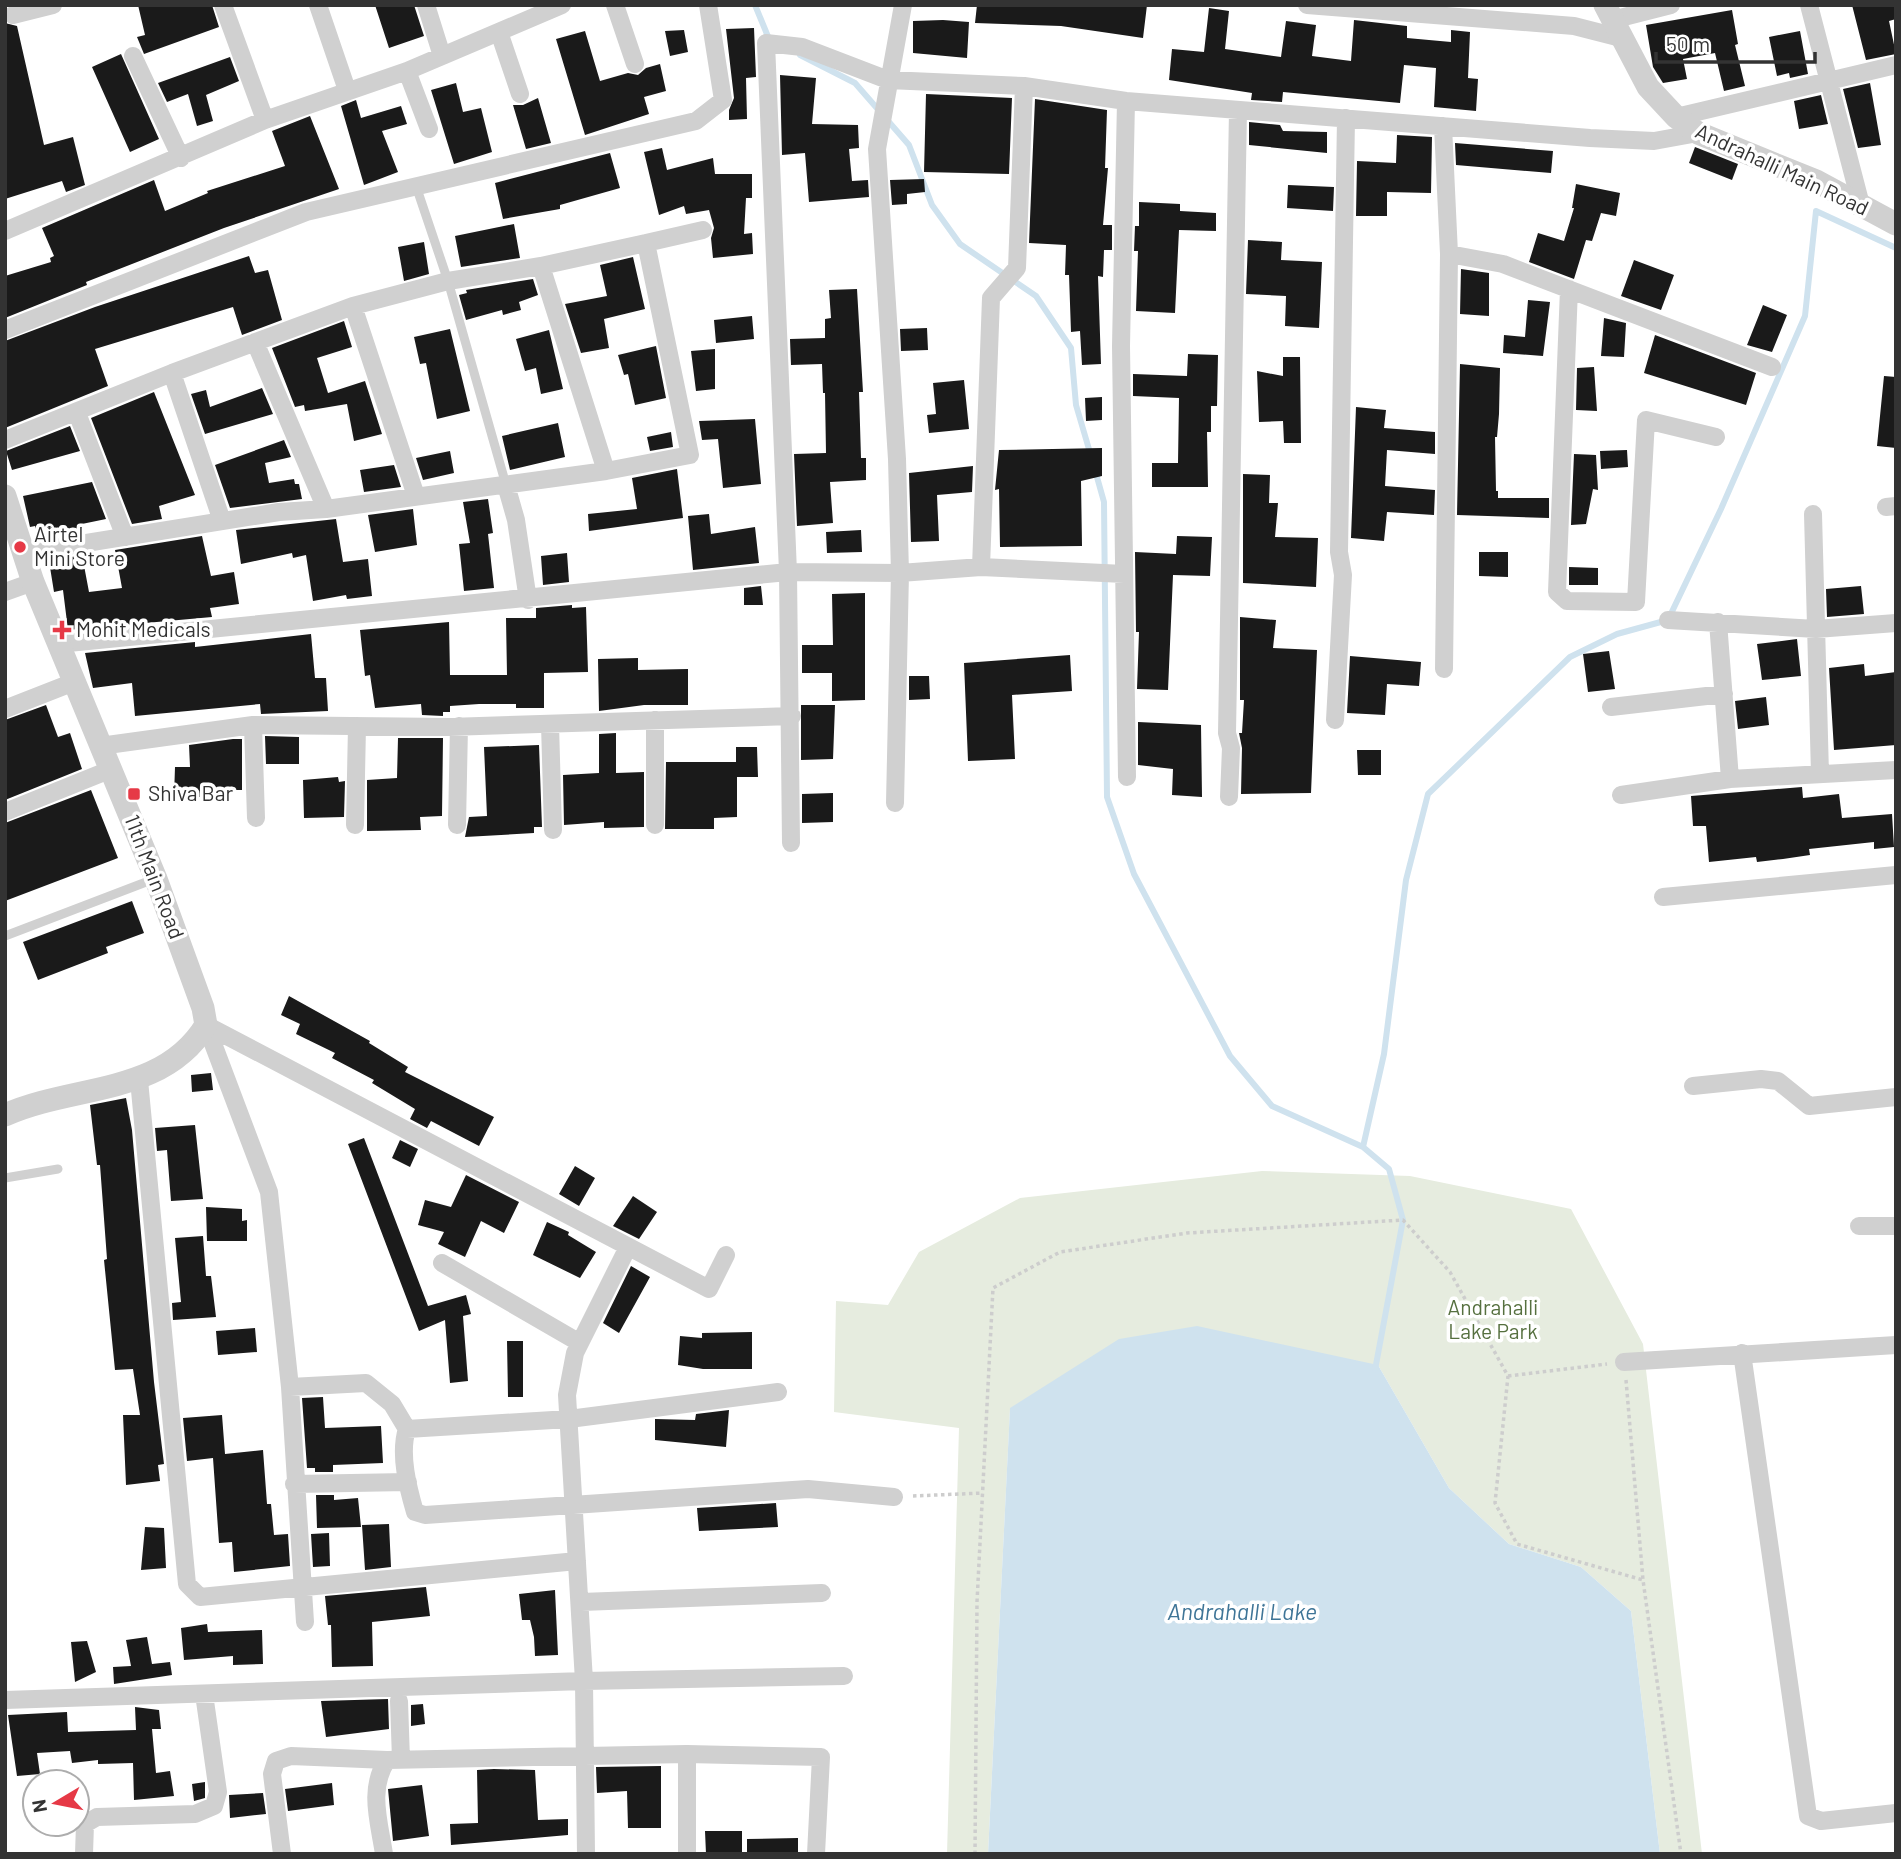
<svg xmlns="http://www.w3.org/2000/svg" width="1901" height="1859" font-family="Barlow,sans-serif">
<rect width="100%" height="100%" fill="#fff"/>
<path fill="#e6ecdf" d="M1262,1171L1410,1176L1571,1209L1643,1344L1702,1854H1660L1631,1611L1581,1567L1509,1544L1449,1488L1378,1365L1010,1409L988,1854H947L959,1428L834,1412L836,1301L888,1305L919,1252L1020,1198Z"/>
<path fill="#cfe2ee" d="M1197,1326L1378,1365L1449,1488L1509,1544L1581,1567L1631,1611L1660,1854H988L1010,1408L1119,1339Z"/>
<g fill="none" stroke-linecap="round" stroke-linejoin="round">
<path stroke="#cfe2ee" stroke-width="6" d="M755,5L769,39
M800,55L855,83L909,145L932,205L960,244L1036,296L1071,348L1076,405L1091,456
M1095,470L1104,502L1107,797L1134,874L1230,1056L1272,1106L1363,1147
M1375,1370L1403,1220L1389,1169L1363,1147L1384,1054L1406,880L1428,794L1570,657L1617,634L1668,620L1721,509L1805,316L1816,211L1896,248"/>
</g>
<path fill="#1a1a1a" d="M138,5H212L219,27L144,54L137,37L145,35Z
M375,5H414L424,36L389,48Z
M977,5H1147L1143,38L1061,26L975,23Z
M1852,5H1896V19L1889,21L1896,54L1866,60Z
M1209,8L1229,11L1225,49L1281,57L1286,21L1316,25L1312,56L1351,61L1354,20L1407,26V38L1451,42V30L1470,32L1468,78L1478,79L1476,111L1434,107L1436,68L1404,65L1400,103L1283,92L1282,102L1251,100L1252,93L1169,80L1172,49L1204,52Z
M1732,10L1738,44L1735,45L1745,86L1724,91L1715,53L1683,59L1687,79L1663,83L1653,67L1646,25Z
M943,20L969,22L967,58L913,53V21Z
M5,23L17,26L44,145L73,137L85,185L66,192L62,181L5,199Z
M754,28L756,77L746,78L747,119L729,120V110L734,98L726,29Z
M684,30L688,52L670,56L665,31Z
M585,31L600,81L628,73L638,75L646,68L660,64L666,91L644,97L649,114L585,135L556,39Z
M1800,31L1808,74L1790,78L1789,73L1777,76L1769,37Z
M121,54L159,139L130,152L92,67Z
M230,57L239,81L206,95L213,121L197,126L188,94L167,102L158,83Z
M780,75L816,78L812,124L858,125L859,148L849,149L852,181L868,180L869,197L809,202L805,153L782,155Z
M456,83L463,112L481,108L492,152L454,164L431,90Z
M1870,83L1881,145L1858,148L1843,89Z
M926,94L1012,98L1009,174L924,172Z
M1821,95L1828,124L1799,129L1794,101Z
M538,98L551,143L526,149L513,105H523Z
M1035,99L1107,110L1105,168H1108L1103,225H1112V250H1104L1103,277L1098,276L1101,364L1082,365L1080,331L1071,332L1069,275H1065L1066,245L1029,243Z
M356,100L361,118L401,106L407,124L382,131L398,172L364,185L341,106Z
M310,116L339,189L224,228L86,282L87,285L5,318V276L51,262L50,258L54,256L42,228L154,180L165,211L208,193L207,191L285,166L272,131Z
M1249,122L1280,125L1283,131L1327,132V153L1249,145Z
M1397,135L1432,137L1431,193L1387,192V216H1356L1357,161L1396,163Z
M1455,143L1553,151L1551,173L1456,165Z
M1695,147L1738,164L1732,180L1689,163Z
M662,148L667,170L713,158L715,174H752V198H746L744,234L752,233L753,254L713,258L711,238L714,228L709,210L686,214L684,206L659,215L644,152Z
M610,153L620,188L560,205V209L503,219L495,183Z
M924,179L925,192L907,194V204L892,205L890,180Z
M1576,184L1620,193L1616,216L1601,213L1592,241L1586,240L1574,279L1529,262L1538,233L1564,241L1574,208H1572Z
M1288,185L1334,187L1333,211L1287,208Z
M1139,202L1180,204V211L1216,213V231L1179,230L1175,313L1136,311L1138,251H1134L1135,226H1139Z
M514,224L520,258L461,267L455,236Z
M1248,240L1282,242L1281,260L1322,262L1319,328L1285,326L1286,296L1246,294Z
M424,242L429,274L404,281L398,247Z
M249,256L255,273L268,270L282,320L242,335L233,307L95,349L108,386L5,428V341L95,307Z
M633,257L645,309L604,319L609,348L581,353L565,304L607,296L600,265Z
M1634,260L1674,275L1661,310L1621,296Z
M1461,269L1489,273V316L1460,314Z
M533,279L538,295L519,302L521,310L503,315L502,310L466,320L459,295L467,293L466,290Z
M857,289L863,392H859L861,458H866V480L830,482L833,523L797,526L794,454L826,453L825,393H823L822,364L791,365L790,339L825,338V319L831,318L829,290Z
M1528,300L1550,302L1543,356L1503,353L1504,335L1525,337Z
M1763,305L1787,315L1772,352L1747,345Z
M752,316L754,339L716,343L714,320Z
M1604,318L1626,323L1624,357L1601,356Z
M344,321L352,347L317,358L328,393L365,381L382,434L354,441L347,404L305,411L304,405L295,407L272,348Z
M927,328L928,350L901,351L900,329Z
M450,329L470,411L437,419L426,363L420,364L414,337Z
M549,330L563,389L541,394L536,368L525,371L516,339Z
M1655,335L1756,373L1746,405L1644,373Z
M656,346L666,398L635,405L628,374L624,375L618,355Z
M715,349V389L696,391L691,351Z
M1188,354L1218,355L1217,406H1211V432H1207L1208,487H1152V463H1178L1179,398L1133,396V374L1187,376Z
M1283,357H1300L1301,443H1284L1283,421L1259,422L1257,371L1283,376Z
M1460,364L1500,368L1499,414L1497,437H1495L1496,491H1498V498H1549V518L1457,515Z
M1594,367L1597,411L1576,410L1577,368Z
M1884,376L1896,377V448L1877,446Z
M964,380L969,429L929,433L927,415L936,414L933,383Z
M262,388L273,414L205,434L191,394L206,390L210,407Z
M154,392L195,495L159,506L162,519L132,524L91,418Z
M1102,397V420L1086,421L1085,398Z
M1356,407L1386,410L1384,428L1435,432V454L1387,450L1385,486L1435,490L1434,515L1387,512L1384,541L1351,538Z
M755,419L761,484L723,488L718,439L702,440L699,421Z
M558,423L565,457L510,470L502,436Z
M70,426L80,451L12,470L6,451Z
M671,432L673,447L650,451L647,437Z
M284,440L291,457L265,463L269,483L294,479L295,484H299L302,499L230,508L215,465Z
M1102,448V476L1081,481L1082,546L1000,547L999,489L995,490L999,450Z
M1627,450L1628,467L1601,469L1600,451Z
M450,451L454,473L423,480L416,458Z
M1574,454L1596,455L1598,490L1593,489L1586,524L1571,525Z
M394,465L401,487L364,492L360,470Z
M973,466L972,492L937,495L939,541L911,542L909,473Z
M677,469L683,518L589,531L588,514L637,509L632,478Z
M1243,474L1270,475L1269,503H1278L1275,537L1318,538L1316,587L1243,583Z
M92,482L106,519L77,525L78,533L38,538L35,526L30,527L23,496Z
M488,499L493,533L488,534L494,588L464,591L459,544L470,543L463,502Z
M413,509L417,545L375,552L368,515Z
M709,514L711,534L755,527L759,563L693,570L688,516Z
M336,519L343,562L368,559L372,596L347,599L346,595L313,601L306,555L293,558L292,553L241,564L236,530Z
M861,530L862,552L827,553L826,532Z
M202,536L211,576L234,572L239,604L210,608L212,617L68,630L63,590L54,592L49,561L82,555L89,592L122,588L115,550Z
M1177,536L1212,537L1210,576L1173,575L1168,690L1137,689L1139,632H1136L1135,552L1176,554Z
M1479,552H1508V577L1479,576Z
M567,553L569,582L543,585L541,556Z
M1569,567L1598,568V585H1569Z
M761,586L763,605H744V588Z
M1861,586L1864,614L1827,617L1826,589Z
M865,593V700L832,701V673H802V645H833L832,594Z
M572,605V608L586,607L588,672L544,673V708H516V704H479L450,706V712H443V716L422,715L421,704L375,708L370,675L365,676L360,630L449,622L450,675H507L506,618H536V608Z
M1240,617L1276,620L1273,648L1317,650L1311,793L1241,794L1242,748L1239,733H1242L1244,700H1240Z
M311,634L315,678H326L328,711L261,714L260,704L135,716L132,683L93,688L85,653L195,642V647Z
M1797,639L1801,676L1762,680L1757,644Z
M1609,651L1615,689L1588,692L1583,654Z
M1070,655L1072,691L1012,695L1015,759L968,761L964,663Z
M1350,656L1421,662L1419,686L1387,684L1385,715L1347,713Z
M638,658V670L688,669V705H644L599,711L598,659Z
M1864,664L1865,676L1896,672V745L1834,750L1829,668Z
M909,676H929L930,699L909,700Z
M1766,697L1769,725L1738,729L1735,701Z
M46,705L58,737L70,733L82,769L5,800V720Z
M801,705H835L833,759L801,760Z
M1138,722L1201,725L1202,797L1172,795L1173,769L1138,765Z
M616,733V773L644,772V827L604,828V822L564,825L563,775L599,773V734Z
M265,736L299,737V764H266Z
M398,738H443L442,816L420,817L421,830L367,831V780L397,778Z
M233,739H242V790H205V797H174L175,767H190L189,745Z
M539,745L542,827H534V833L465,837L469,817L487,816L484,747Z
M736,747H757L758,777H737V817L714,818V829H665L666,762H736Z
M1357,750H1381V775H1358Z
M338,777L339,782L345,781L344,817L304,818L303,780Z
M1802,787L1803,798L1839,794L1842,818L1892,814L1894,847L1874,849V842L1809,849L1810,855L1783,859L1757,862L1756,857L1709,862L1706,826H1693L1691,796Z
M91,790L118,858L5,901V823Z
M833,793V822L802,823V794Z
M132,901L144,933L106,947L108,953L38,980L23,942Z
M289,996L370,1041L369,1043L408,1067L405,1072L494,1117L479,1146L431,1121L427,1128L410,1119L415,1109L372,1083L374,1080L332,1058L335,1053L296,1034L300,1024L281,1015Z
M211,1073L213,1090L192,1092L191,1075Z
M126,1098L132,1130L154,1382L164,1464L158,1465L160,1481L126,1485L123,1415H140L133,1369L115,1370L104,1260L107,1259L100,1165H97L90,1105Z
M195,1125L203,1199L171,1201L167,1150L157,1151L155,1128Z
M364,1138L428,1306L466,1295L471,1314L463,1316L468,1381L450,1383L445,1320L419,1331L348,1144Z
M400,1140L418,1149L410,1167L392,1158Z
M575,1166L595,1178L579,1206L559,1194Z
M466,1175L519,1202L504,1233L481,1221L465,1257L438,1244L444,1232L418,1225L425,1200L451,1207Z
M633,1196L657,1212L639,1239L613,1226Z
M206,1207L242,1209V1221L247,1220V1241H207Z
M547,1222L569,1232L568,1235L596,1252L580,1278L533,1255Z
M203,1236L206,1276H211L216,1317L173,1320L172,1303L181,1302L175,1238Z
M631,1266L650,1277L619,1333L603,1323Z
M255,1328L257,1352L218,1355L216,1331Z
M752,1332V1369H703L678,1365L680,1336L702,1338V1333Z
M507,1341H523V1397H508Z
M323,1397L325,1428L381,1426L383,1463L333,1465V1472H315V1468H307L302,1398Z
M729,1410L726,1447L655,1440V1419L695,1420L696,1414Z
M222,1415L225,1454L263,1450L267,1504H271L274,1535L288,1534L290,1566L234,1572L232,1542L219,1543L213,1458L187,1461L183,1418Z
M316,1495H334V1500L358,1498L361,1527L317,1528Z
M776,1503L778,1527L699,1531L697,1508Z
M389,1524L391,1567L365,1570L362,1525Z
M145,1527L164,1528L166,1568L141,1570Z
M329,1533L330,1566L313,1567L311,1534Z
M426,1587L430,1616L372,1622L373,1666L332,1667L331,1625H328L325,1596Z
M555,1590L558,1655L535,1656L534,1637L530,1620H522L519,1594Z
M207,1624L208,1632L262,1630L263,1664L233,1665V1656L184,1660L181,1628Z
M147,1637L152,1664L170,1662L172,1675L114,1684L113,1667L131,1666L126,1640Z
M87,1641L96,1672L75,1682L71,1642Z
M388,1699L389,1729L326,1737L321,1701Z
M423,1704L425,1724L411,1726V1705Z
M135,1707L159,1710L161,1729H152L156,1773L170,1771L174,1796L134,1800L133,1763L98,1764V1760L72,1763L70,1751L37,1753L40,1774L17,1776L8,1715L67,1712L68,1732L136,1730Z
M661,1766V1828H628L627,1791L597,1793L596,1767Z
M494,1769L535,1770L538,1820L568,1819V1835L451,1845L450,1824L478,1823L477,1770Z
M205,1782V1798L194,1801L192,1784Z
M332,1783L334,1805L288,1811L285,1789Z
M422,1785L429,1836L393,1841L388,1789Z
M263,1793L266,1814L230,1818L229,1795Z
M705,1831H742V1854H706Z
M798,1838V1854H747V1839Z"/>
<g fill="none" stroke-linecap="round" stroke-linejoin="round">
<path stroke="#cdcdcd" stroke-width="3.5" stroke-dasharray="3.5 3.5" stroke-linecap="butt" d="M1508,1376L1607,1364
M1626,1380L1643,1580L1681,1854
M913,1496L983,1493
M975,1854L977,1602L993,1288L1060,1252L1187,1233L1403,1220L1450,1272L1508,1376L1495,1503L1517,1544L1643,1580"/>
<path stroke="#d0d0d0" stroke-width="9" d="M416,186L448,281L506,485
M5,936L154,879
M5,1178L58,1169"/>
<path stroke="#d0d0d0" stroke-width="18" d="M223,5L265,120
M318,5L347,90
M426,5L442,56
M615,5L635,64
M903,5L877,149L897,459L900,573L981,567L1124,574
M1307,5L1574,26L1621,38
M1809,5L1861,205
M13,15L53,5
M1612,20L1671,5
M499,32L520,94
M133,56L181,158
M407,71L429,129
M1126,101L1121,346L1127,777
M1676,117L1896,65
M1443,126L1449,254L1444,669
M5,231L265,120L407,71L562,5
M646,243L703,230
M1449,254L1503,264L1772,367
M541,266L606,471
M1569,289L1557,592L1567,601L1636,602L1646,420L1716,437
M353,306L416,496
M5,330L306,212L696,121L723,100L708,5
M255,342L326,509
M172,373L222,521
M77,413L125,537
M5,440L172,373L353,306L448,281L541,266L646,243L690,455L606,471L326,509L279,512L24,553
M506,485L516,520L528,600
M1886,507L1896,506
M1813,514L1820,774
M981,567L991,298L1017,268L1024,86
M5,592L33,582
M1668,620L1816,629L1896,623
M1718,622L1730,779
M58,644L788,572L766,43L802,47L888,80L1024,86L1126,101L1590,138L1654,141L1698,133
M1611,707L1724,694
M5,709L74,682
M1335,720L1343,575L1339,552L1346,118
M550,724L553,830
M253,725L256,818
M100,746L253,725L449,727L792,716
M1621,795L1730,779L1896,770
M1229,797L1231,748L1227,733L1238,110
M5,812L112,769
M355,825L357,726
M457,825L459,726
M655,825V720
M791,843L788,572L900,573L895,803
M1663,897L1896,875
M206,1025L269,1192L290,1387L305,1622
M206,1025L709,1289L726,1255
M139,1080L187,1584L200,1597L577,1561
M1693,1086L1761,1079L1778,1081L1809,1106L1896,1097
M1859,1226H1896
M442,1263L580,1343
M1742,1353L1808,1816L1821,1821L1896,1813
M1624,1362L1896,1345
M290,1387L366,1383L392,1404L407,1429C399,1454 408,1488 415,1512L425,1515L808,1489L894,1497
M407,1429L569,1419L778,1392
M294,1484L408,1482
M581,1602L822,1593
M5,1700L584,1681L844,1676
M399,1701L401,1760
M84,1854L85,1824L97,1817L195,1814L214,1806L218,1792L204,1694
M282,1854L272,1774L276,1761L291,1756L387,1760L687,1754
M384,1854C379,1821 368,1789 387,1760
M586,1854L584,1681L567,1395L575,1353L628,1247
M687,1854V1754L821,1757L816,1854"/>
<path stroke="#d0d0d0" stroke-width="23" d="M1605,5L1648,87L1676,117L1698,133L1816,181L1896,224
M5,496L33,582L156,879L203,1008L206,1025C163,1096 74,1084 5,1115"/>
</g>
<g fill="#e63946" stroke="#fff" stroke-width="2.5">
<circle cx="20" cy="547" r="7"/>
<path d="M58.5 619.5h7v7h7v7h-7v7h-7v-7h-7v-7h7z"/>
<rect x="127" y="787" width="14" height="14" rx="3.5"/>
</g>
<g text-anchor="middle" stroke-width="7" stroke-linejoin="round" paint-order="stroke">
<g font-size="21" fill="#333" stroke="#fff">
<text transform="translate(1782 170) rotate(25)" y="7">Andrahalli Main Road</text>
<text transform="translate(154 877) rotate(69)" y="7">11th Main Road</text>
</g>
<g font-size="21" fill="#333" stroke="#fff" text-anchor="start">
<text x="34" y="542">Airtel<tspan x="34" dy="24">Mini Store</tspan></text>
<text x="76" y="637">Mohit Medicals</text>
<text x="148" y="801">Shiva Bar</text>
</g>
<g font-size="21" fill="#56703f" stroke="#fff">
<text x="1493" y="1315">Andrahalli<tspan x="1493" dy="24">Lake Park</tspan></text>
</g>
<g font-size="23" font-style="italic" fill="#3f7597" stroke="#fff">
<text x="1242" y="1620">Andrahalli Lake</text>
</g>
</g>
<rect width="1901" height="1859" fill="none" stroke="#333333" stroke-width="14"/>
<g transform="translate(56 1803) rotate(260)"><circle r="33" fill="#ffffff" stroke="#adadad" stroke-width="2"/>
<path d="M0-5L12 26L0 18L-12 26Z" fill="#e63946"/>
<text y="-10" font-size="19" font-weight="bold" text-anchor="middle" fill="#333333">N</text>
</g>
<path d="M1656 52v10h159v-10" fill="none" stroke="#333333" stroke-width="3.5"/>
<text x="1666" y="52" font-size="21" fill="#333333" stroke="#ffffff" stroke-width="5" paint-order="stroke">50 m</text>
</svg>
